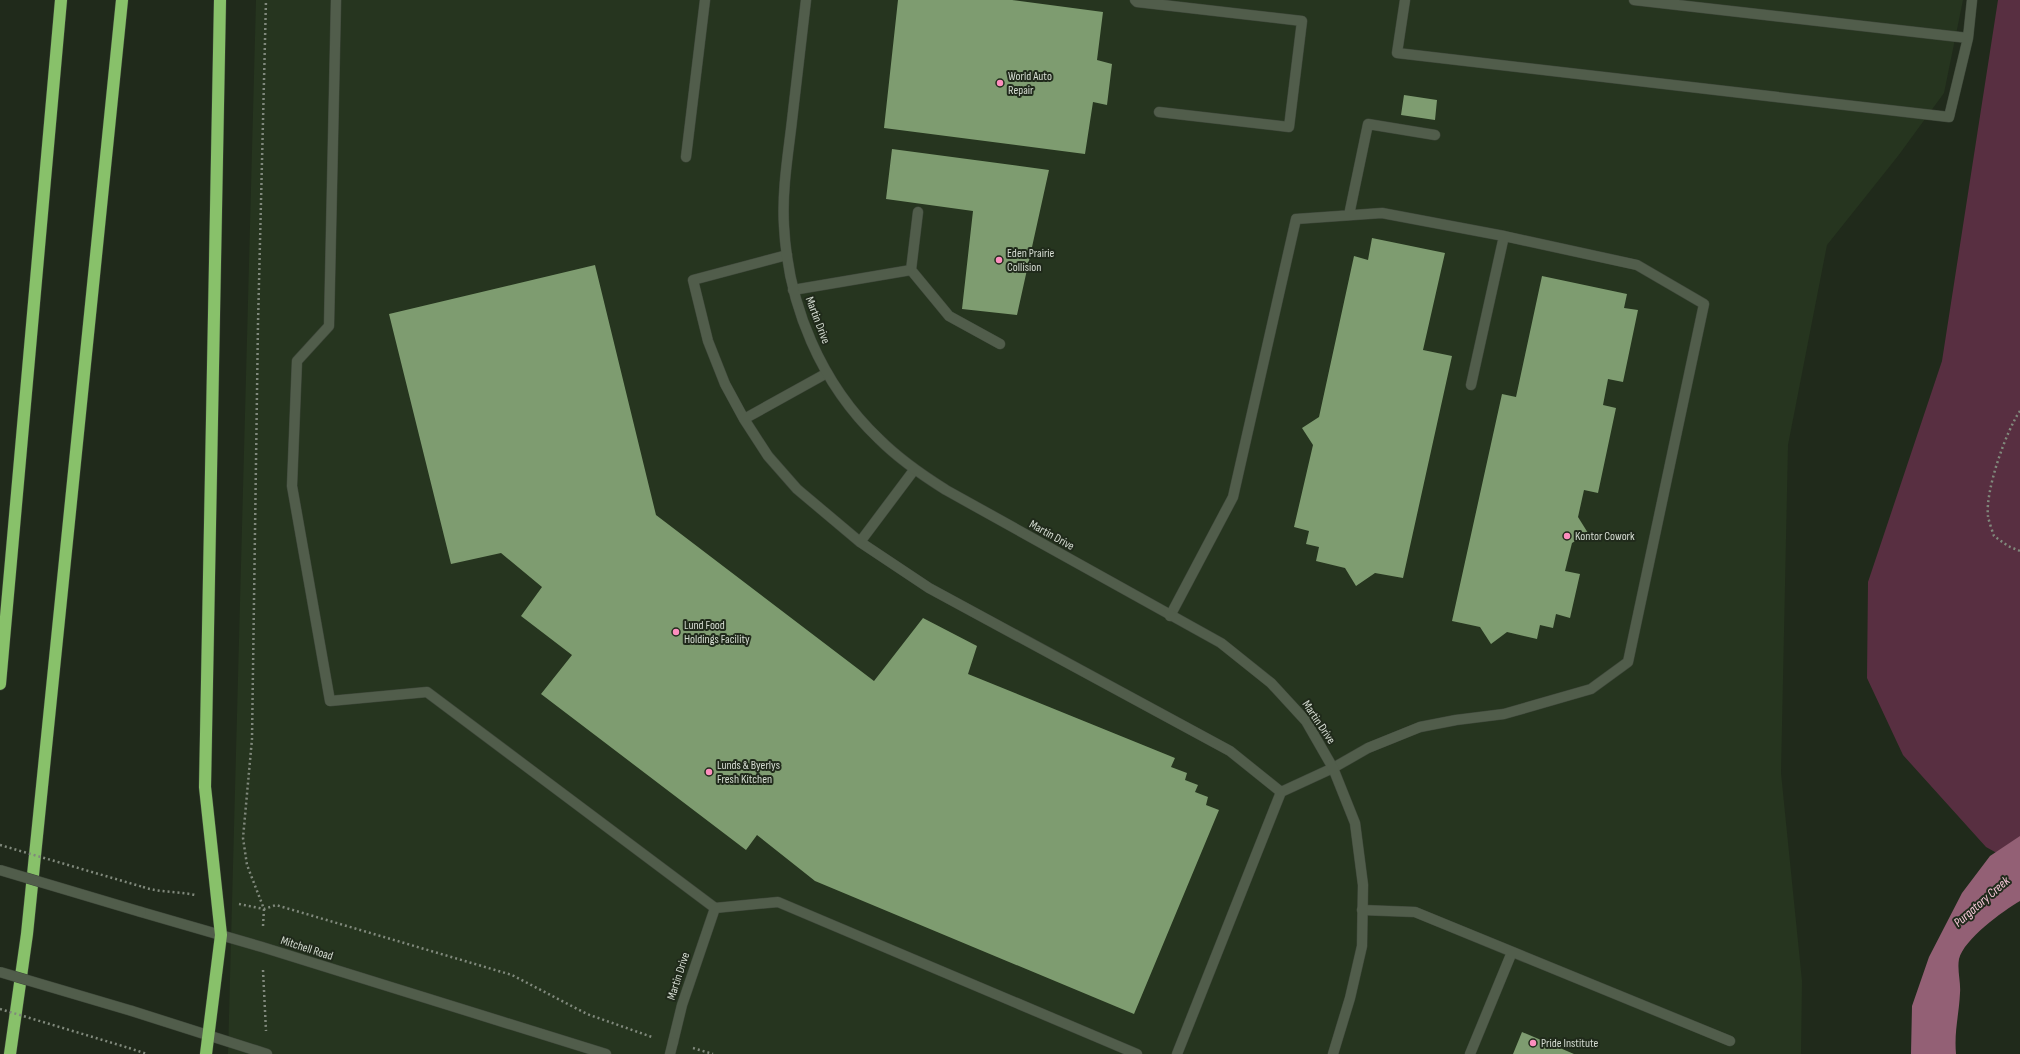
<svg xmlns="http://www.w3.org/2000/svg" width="2020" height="1054" font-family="'Sofia Sans Condensed',sans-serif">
<rect width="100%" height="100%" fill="#202a1b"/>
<path fill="#26351f" d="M256,0H1963L1944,93L1898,156L1827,245L1788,445L1781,773L1802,981L1801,1054H228Z"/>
<path fill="#582f41" d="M1998,0H2020V866L1986,847L1903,755L1867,678L1868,582L1942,361Z"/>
<path fill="#936075" d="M2020,836V901C2003,911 1964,939 1959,959C1957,970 1961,983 1960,993C1959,1015 1954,1031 1956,1054H1911L1912,1006L1929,957L1962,893L1990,856Z"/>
<path fill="#7e9c70" d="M898,0H1012L1103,12L1097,60L1112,64L1107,105L1093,102L1085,154L884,128Z
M1404,95L1437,100L1435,120L1401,115Z
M892,149L1049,170L1017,315L962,309L973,211L886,199Z
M1372,238L1445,253L1423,350L1452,356L1403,578L1375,573L1356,586L1345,568L1316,561L1319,547L1306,544L1309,531L1294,527L1313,445L1302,428L1319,417L1354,256L1368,260Z
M595,265L656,515L874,681L923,618L977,646L968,674L1175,758L1171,767L1187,773L1185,780L1198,785L1195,792L1208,797L1206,805L1219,810L1134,1014L815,881L757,835L746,850L541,694L572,655L521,616L542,587L501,553L451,564L389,314Z
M1542,276L1627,294L1624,308L1638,310L1623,382L1608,379L1603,405L1616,408L1598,493L1584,490L1578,517L1588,533L1572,543L1565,571L1580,574L1570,618L1556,614L1553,628L1540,625L1537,639L1507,632L1491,644L1480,627L1452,621L1502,394L1516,397Z
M1522,1032L1574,1054H1513Z"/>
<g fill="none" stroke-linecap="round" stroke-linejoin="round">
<defs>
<path id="lane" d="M336,0L329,326L297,361L292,486L330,701L427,692L715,908L778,902L1137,1054
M1135,0L1137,2L1302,21L1289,127L1159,112
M1405,0L1397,53L1949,117L1968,38L1972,0
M1634,0L1968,38
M686,157L705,0
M1349,215L1368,124L1435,135
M787,255L693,280L708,341L725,384L744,419L768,456L797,489L860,542L929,588L1230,751L1281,792
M911,270L918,212
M793,290L911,270L949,316L1000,344
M744,419L827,373
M860,542L914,470
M1170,616L1233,497L1296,219L1382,213L1504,236L1471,385
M1362,910L1415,912L1730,1041
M673,1042L682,1005L715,908
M1177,1054L1281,792L1333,768L1368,748L1420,727L1456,720L1504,714L1591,689L1628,662L1704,304L1637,265L1504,236
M1470,1054L1512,952"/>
<path id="street" d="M670,1054L673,1042"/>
<path id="secondary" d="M806,0C801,43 796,86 791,129C787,161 782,194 784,226C788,305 821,384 879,439C899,459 922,475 946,490L1221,643L1271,683L1306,721L1333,768L1355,823L1363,885L1362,946L1350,998L1333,1054
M141,912L262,947L606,1054
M132,1011L267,1054"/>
<path id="highway" d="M0,684L61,0
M10,1054L27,934L122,0
M206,1054L221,935L205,787L220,0"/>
</defs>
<use href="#lane" stroke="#3e473a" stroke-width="11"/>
<use href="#street" stroke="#3e473a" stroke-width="11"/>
<use href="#secondary" stroke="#3e473a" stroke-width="11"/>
<use href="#highway" stroke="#3e473a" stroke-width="13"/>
<path stroke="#80897c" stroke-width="2.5" stroke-dasharray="2 3" stroke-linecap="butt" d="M2020,411C2006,431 1985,491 1988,516C1989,522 1992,530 1994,536L2008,546L2020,551
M143,887C161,893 177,891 195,895
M239,904L264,909L276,905L512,975L587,1014L652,1037
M263,926L264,909L247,865L243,838L252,739L258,323L266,0
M263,970L266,1031
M129,1048L147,1054
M693,1048L713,1054"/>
<use href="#lane" stroke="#515d4b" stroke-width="10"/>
<use href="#street" stroke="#515d4b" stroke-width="10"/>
<use href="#secondary" stroke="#515d4b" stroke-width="10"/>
<use href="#highway" stroke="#88c16a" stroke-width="12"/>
<defs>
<path id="secondary-bridge" d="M0,870L141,912
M0,972L132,1011"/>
</defs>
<use href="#secondary-bridge" stroke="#3e473a" stroke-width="11" stroke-linecap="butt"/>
<path stroke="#80897c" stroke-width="2.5" stroke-dasharray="2 3" stroke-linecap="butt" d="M0,845L143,887
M0,1009L129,1048"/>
<use href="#secondary-bridge" stroke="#515d4b" stroke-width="10"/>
</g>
<g fill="#fd8ebe" stroke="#202a1b" stroke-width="1.5">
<circle cx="1000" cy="83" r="4"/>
<circle cx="999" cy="260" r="4"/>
<circle cx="1567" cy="536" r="4"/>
<circle cx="676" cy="632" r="4"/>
<circle cx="709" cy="772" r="4"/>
<circle cx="1533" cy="1043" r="4"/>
</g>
<g text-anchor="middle" stroke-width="4" stroke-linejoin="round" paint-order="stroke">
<g font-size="12" fill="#d5dcd2" stroke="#202a1b" text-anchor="start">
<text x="1008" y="80">World Auto<tspan x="1008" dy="14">Repair</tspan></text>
<text x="1007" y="257">Eden Prairie<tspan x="1007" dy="14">Collision</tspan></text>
<text x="1575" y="540">Kontor Cowork</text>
<text x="684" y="629">Lund Food<tspan x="684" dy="14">Holdings Facility</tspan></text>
<text x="717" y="769">Lunds &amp; Byerlys<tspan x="717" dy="14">Fresh Kitchen</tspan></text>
<text x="1541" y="1047">Pride Institute</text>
</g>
<g font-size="12" fill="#d5dcd2" stroke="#202a1b">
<text transform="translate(818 320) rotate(69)" y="4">Martin Drive</text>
<text transform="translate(1052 535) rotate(29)" y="4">Martin Drive</text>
<text transform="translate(1319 722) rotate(56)" y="4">Martin Drive</text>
<text transform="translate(307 948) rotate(18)" y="4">Mitchell Road</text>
<text transform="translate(678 976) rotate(-72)" y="4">Martin Drive</text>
</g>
<g font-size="13" font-style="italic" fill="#fac9db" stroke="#202a1b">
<text transform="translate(1981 901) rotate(-41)" y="5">Purgatory Creek</text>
</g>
</g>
</svg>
